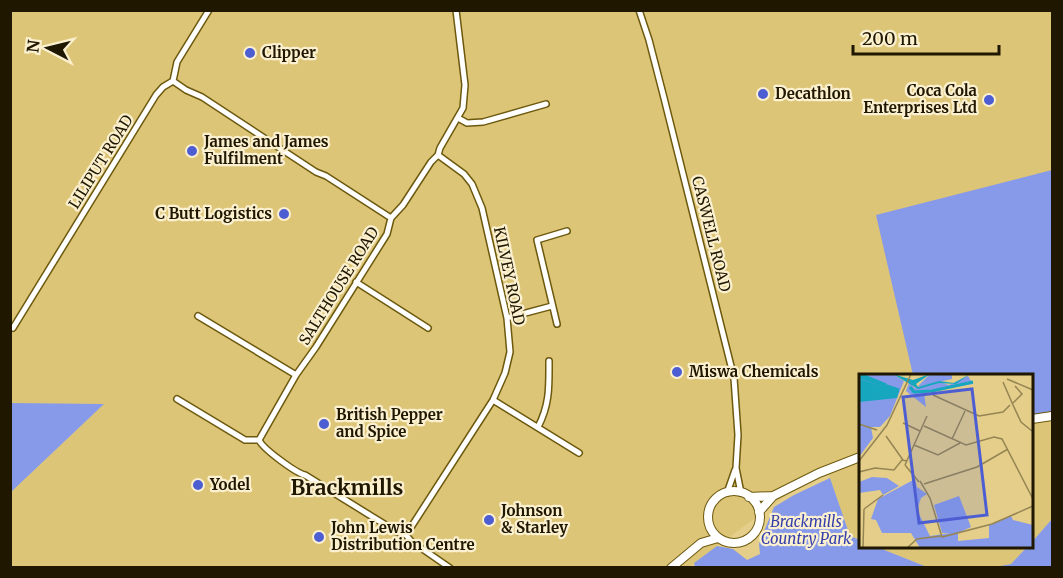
<svg xmlns="http://www.w3.org/2000/svg" width="1063" height="578" font-family="Merriweather,serif">
<rect width="100%" height="100%" fill="#e4ce8a"/>
<path fill="#ddc578" d="M11,11H1052V519L1032,542V376H860V540L850,536L830,478L824,467L688,568L11,567V492L103,405L11,403Z
M877,547H1027L1011,564L995,568L927,567Z"/>
<path fill="#879ae9" d="M1052,170V412L1032,415V376L913,375L876,215Z
M11,403L104,404L11,492Z
M830,478L850,536L860,540V546L877,547L927,567H695L694,563L717,546L733,549L747,560L760,554L759,544L774,507L794,495Z
M1052,519V567H995L1011,564L1027,547L1032,546V542Z"/>
<g fill="none" stroke-linecap="round" stroke-linejoin="round">
<defs>
<path id="street" d="M639,10L649,40L664,98L734,378L738,435L736,468L741,493
M173,81L186,90L202,97L316,172L326,176L391,218
M458,118L467,123L483,122L546,104
M356,282L428,328
M198,316L296,375
M507,318L552,306
M557,324L537,240L567,231
M13,328L156,95L163,87L173,81L177,62L209,10
M177,399L245,440H259C263,449 296,473 305,475L397,532L406,535L411,541L450,568
M493,400L579,453
M538,427C550,404 549,386 549,361
M259,440L296,375L316,347L387,234L391,218L403,205L431,162L438,155L440,148L463,108L465,85L456,10
M727,493L735,470
M406,535L493,400L505,373L510,352L507,318L482,208L472,184L464,174L438,155"/>
<path id="secondary" d="M1032,419L1052,416
M708 517a26 26 0 1 1 52 0a26 26 0 1 1-52 0Z
M749,497L773,496L819,473L860,457
M759,512L773,496
M671,568L701,543L718,538"/>
</defs>
<use href="#street" stroke="#6c590e" stroke-width="8"/>
<use href="#secondary" stroke="#6c590e" stroke-width="10"/>
<use href="#street" stroke="#fff" stroke-width="5"/>
<use href="#secondary" stroke="#fff" stroke-width="8"/>
</g>
<g fill="#4d5ed3" stroke="#fbf0cf" stroke-width="2">
<circle cx="250" cy="53" r="6"/>
<circle cx="763" cy="94" r="6"/>
<circle cx="989" cy="100" r="6"/>
<circle cx="192" cy="151" r="6"/>
<circle cx="284" cy="214" r="6"/>
<circle cx="677" cy="372" r="6"/>
<circle cx="324" cy="424" r="6"/>
<circle cx="198" cy="485" r="6"/>
<circle cx="489" cy="520" r="6"/>
<circle cx="319" cy="537" r="6"/>
</g>
<g text-anchor="middle" stroke-width="4.5" stroke-linejoin="round" paint-order="stroke">
<g font-size="15" font-weight="bold" fill="#1f1700" stroke="#fbf0cf" text-anchor="start">
<text x="262" y="58">Clipper</text>
<text x="977" y="96" text-anchor="end">Coca Cola<tspan x="977" dy="17">Enterprises Ltd</tspan></text>
<text x="775" y="99">Decathlon</text>
<text x="204" y="147">James and James<tspan x="204" dy="17">Fulfilment</tspan></text>
<text x="272" y="219" text-anchor="end">C Butt Logistics</text>
<text x="689" y="377">Miswa Chemicals</text>
<text x="336" y="420">British Pepper<tspan x="336" dy="17">and Spice</tspan></text>
<text x="210" y="490">Yodel</text>
<text x="501" y="516">Johnson<tspan x="501" dy="17">&amp; Starley</tspan></text>
<text x="331" y="533">John Lewis<tspan x="331" dy="17">Distribution Centre</tspan></text>
</g>
<g font-size="15" fill="#1f1700" stroke="#fbf0cf">
<text transform="translate(101 162) rotate(-58)" y="5">LILIPUT ROAD</text>
<text transform="translate(711 234) rotate(76)" y="5">CASWELL ROAD</text>
<text transform="translate(509 276) rotate(78)" y="5">KILVEY ROAD</text>
<text transform="translate(339 286) rotate(-58)" y="5">SALTHOUSE ROAD</text>
</g>
<g font-size="15" font-style="italic" fill="#343eab" stroke="#fbf0cf">
<text x="806" y="527">Brackmills<tspan x="806" dy="17">Country Park</tspan></text>
</g>
<g font-size="21" font-weight="bold" fill="#1f1700" stroke="#fbf0cf">
<text x="347" y="495">Brackmills</text>
</g>
</g>
<g transform="translate(859 374)">
<rect width="174" height="174" fill="#e4ce8a"/>
<path d="M0,0H34L45,7L31,42L21,53H12L14,64L0,83ZM71,0H93V5L58,13ZM109,2L114,10L65,19L67,33L47,17L50,9L56,14L81,8L90,11ZM13,103L28,104L40,112L24,121L21,116L0,119V108ZM56,105L58,113L68,120L62,124L58,136L71,162L91,159H83L75,131L100,122L112,153L99,159V167L130,164V151L152,142L154,146L174,151V174H61L52,159H23L17,146L12,145L19,125Z" fill="#879ae9"/>
<path d="M34,0L54,6L71,0L57,10L59,13L80,7L95,9L111,0L97,10L80,9L59,15ZM0,5L40,17L38,24L0,28Z" fill="#16a6be"/>
<path fill="none" stroke="#16a6be" stroke-width="3" d="M0,0L27,11M0,3L40,16M51,13L55,18L73,17L114,8"/>
<path fill="none" stroke="#958553" stroke-width="1.5" d="M148,5L174,16M144,8L154,31M74,21L120,42L144,38L151,31M154,29L163,20L156,12M154,31L162,48L173,57M44,49L61,57M0,50L18,56M65,52L107,71L135,63L143,65L174,125M27,62L44,86M93,65L106,37M55,71L79,81L101,69M0,87L28,51L52,0M46,91L68,42M46,91L60,108M0,98L16,94L35,96L43,86L48,87M61,107L71,124L83,163L133,150L174,132M65,110L118,93L149,75M5,135L24,121M4,174L5,135M48,174L58,165L82,162"/>
<path fill="#4d5ed3" fill-opacity="0.15" stroke="#4d5ed3" stroke-width="3" d="M113,15L128,141L60,149L44,23Z"/>
<rect width="174" height="174" fill="none" stroke="#1f1700" stroke-width="3"/>
</g>
<rect width="1063" height="578" fill="none" stroke="#1f1700" stroke-width="24"/>
<g transform="translate(48 48) rotate(277)" stroke="#fbf0cf" stroke-width="4.5" paint-order="stroke">
<path d="M0-4.5L10 22L0 15L-10 22Z" fill="#1f1700"/>
<text y="-9" font-size="16" font-weight="bold" text-anchor="middle" fill="#1f1700">N</text>
</g>
<path d="M853 45v9h146v-9" fill="none" stroke="#1f1700" stroke-width="3"/>
<text x="862" y="45" font-size="18" fill="#1f1700" stroke="#fbf0cf" stroke-width="4.5" paint-order="stroke">200 m</text>
</svg>
